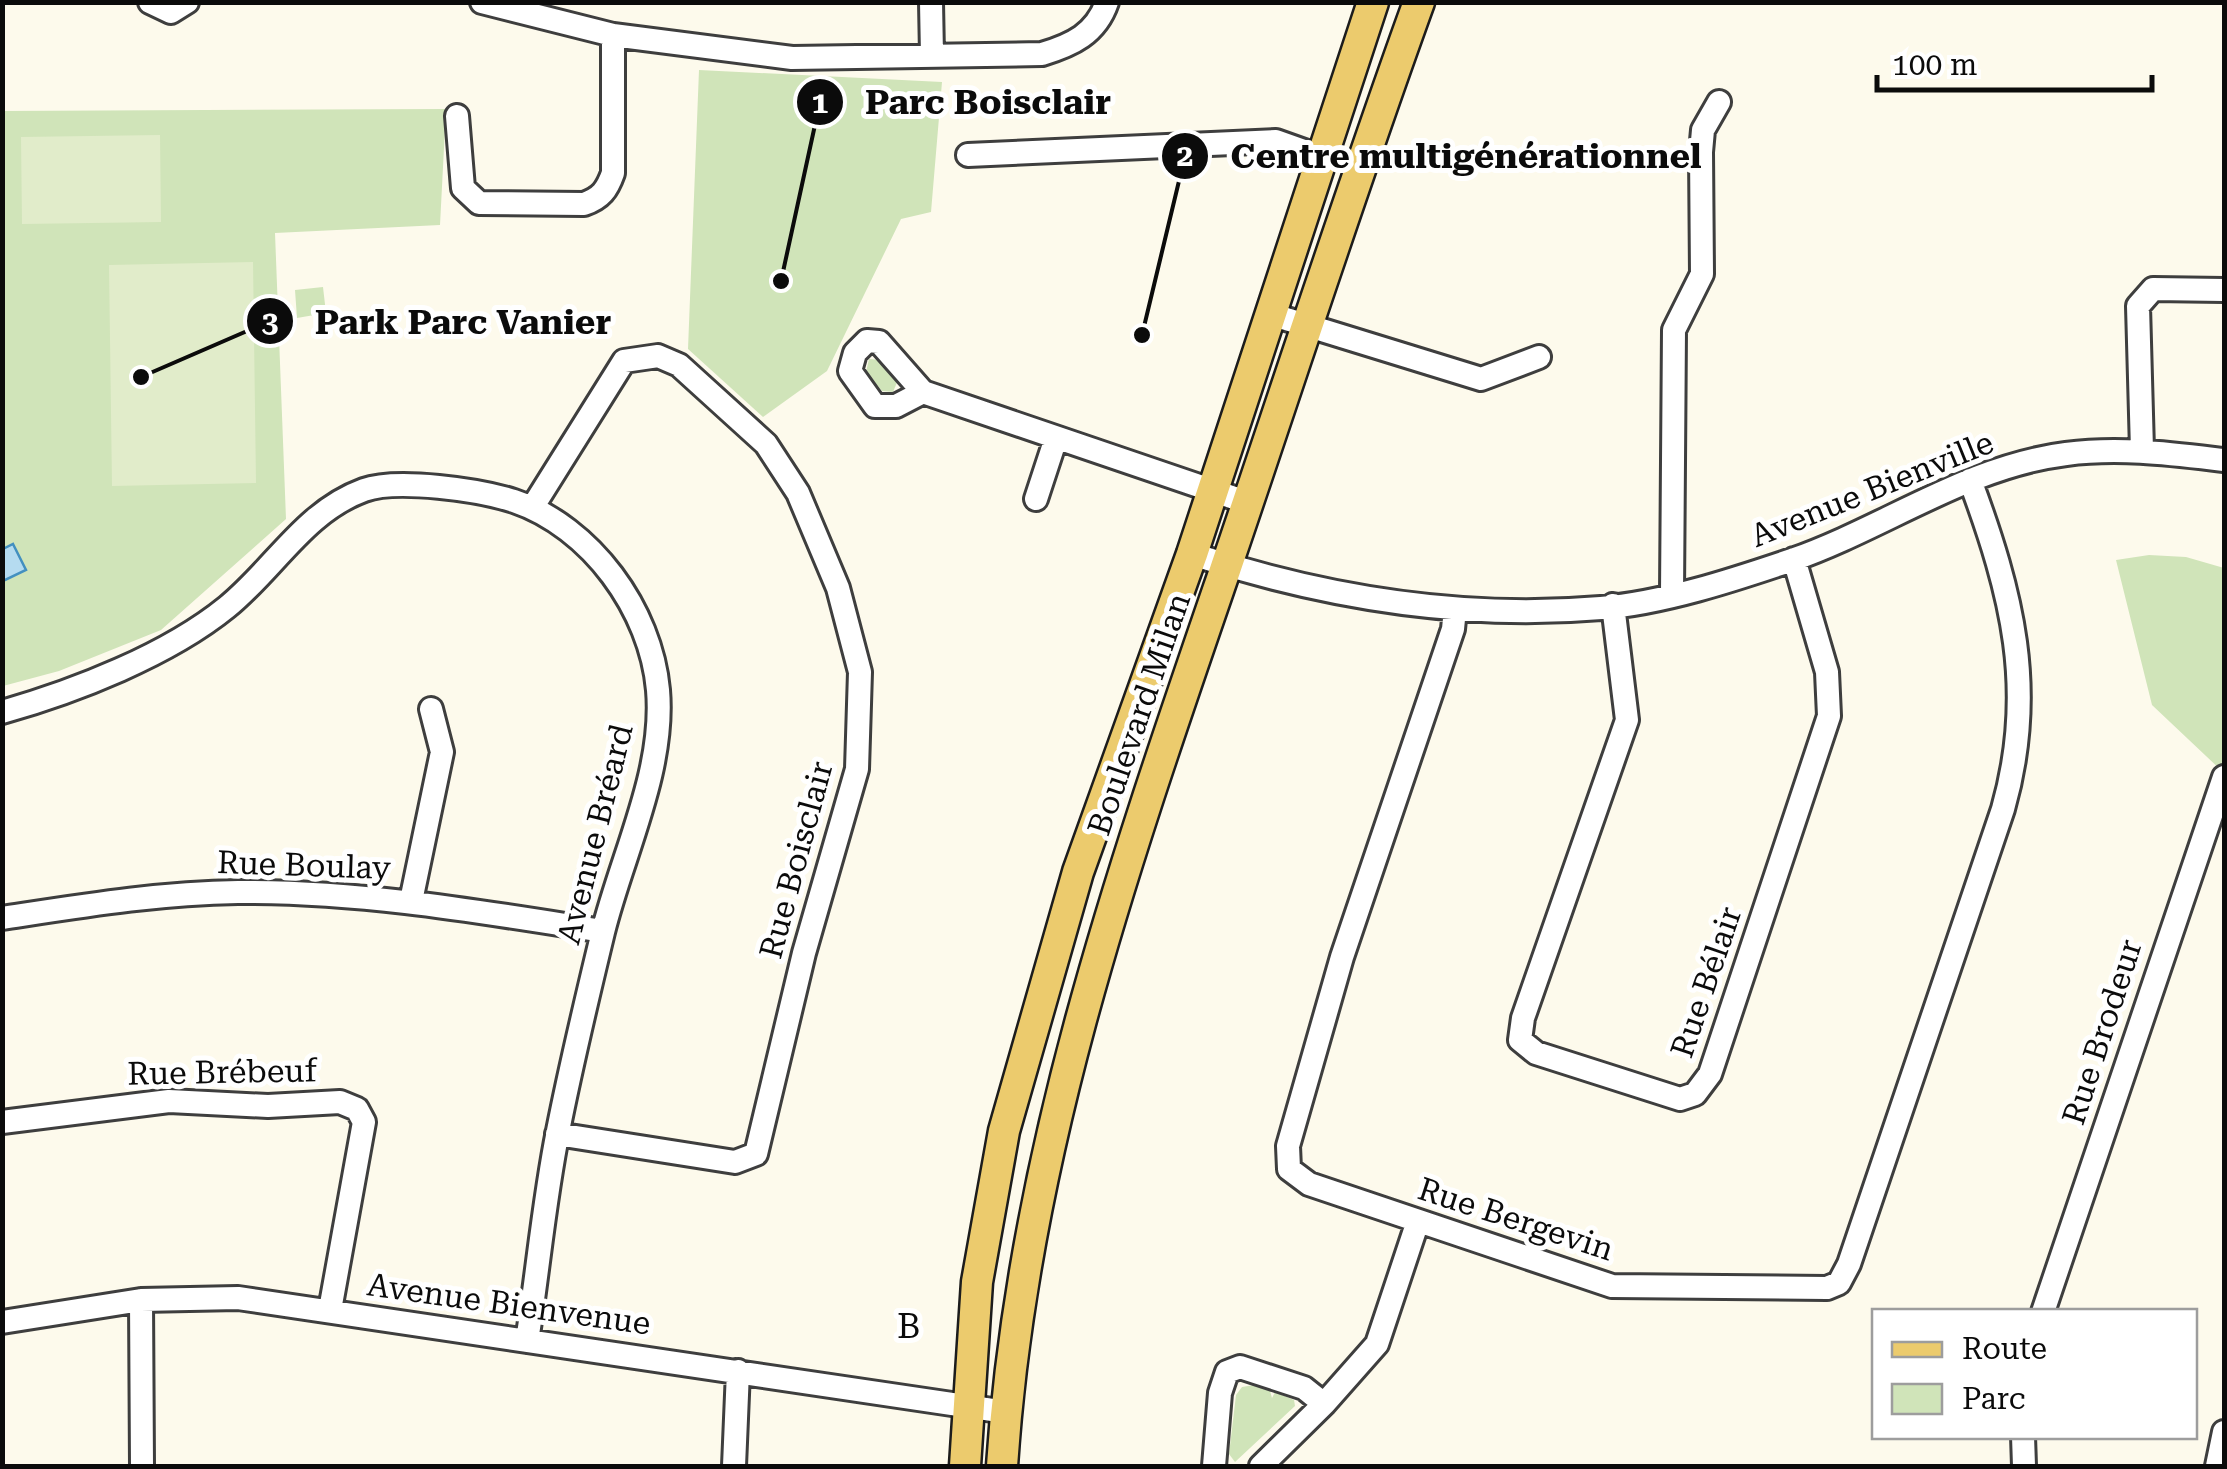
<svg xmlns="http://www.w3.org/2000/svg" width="2227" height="1469" font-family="'Roboto Serif',serif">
<rect width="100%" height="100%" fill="#fdfaec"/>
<path fill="#d0e4b9" d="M699,70L942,82L931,212L901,219L827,371L763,417L688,349Z
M446,109L440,225L275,233L286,519L161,630L59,671L3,686L2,111Z
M323,287L326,313L297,318L295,290Z
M869,359L881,360L898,380L893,392L882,391L866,372Z
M2149,555L2186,557L2224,568V773L2152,705L2116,560Z
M1254,1385L1270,1391L1272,1398L1275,1392L1294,1400L1295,1406L1235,1462L1229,1454L1236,1395L1242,1387Z"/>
<path fill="#e1ecca" d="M160,135L161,222L22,224L21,137Z
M253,262L256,483L112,486L109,265Z"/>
<path fill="#b5dbf0" stroke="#4390c0" stroke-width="2.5" d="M13,544L26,570L3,581V549Z"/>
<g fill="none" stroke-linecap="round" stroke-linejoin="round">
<defs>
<path id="minor" d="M150,2L171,12L187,2
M482,2L613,35L792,58L1042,54C1072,45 1096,34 1107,2
M931,2L932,55
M457,116L463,188L479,203L584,204C601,198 607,190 613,173V35
M968,155L1276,141L1321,157
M1270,314L1481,379L1539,357
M923,392L896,406H875L850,371L855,353L867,341L879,342L923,392L1246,502
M2142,450L2138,306L2153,289L2224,290
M1036,499L1056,438
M532,508L624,361L658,356L679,365L766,444L798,493L838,588L860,672L857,769L804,953L756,1154L735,1162L557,1134
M1192,554C1323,597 1462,620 1601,608C1663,603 1733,580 1792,560C1884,528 1968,466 2066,454C2120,447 2172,454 2224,460
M1672,594L1674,330L1702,274L1701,152L1703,130L1719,102
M1613,605L1627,720L1523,1018L1520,1040L1536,1053L1680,1099L1695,1094L1710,1074L1829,716L1827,672L1794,559
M1455,609L1453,629L1342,957L1288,1146L1289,1169L1309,1184L1612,1286L1827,1288L1839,1283L1849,1264L2003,809C2037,690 2012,593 1970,480
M2,712C76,691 168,655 227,607C275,568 304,512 364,490C397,478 480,490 514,501C591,527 651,610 658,690C665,771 622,855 603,932C587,998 571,1065 558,1131C544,1200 538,1271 527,1341
M411,901L442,752L431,709
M2,918C81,906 159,893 238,892C362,891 482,912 603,931
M2,1122L169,1101L268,1106L340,1102L357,1109L364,1122L330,1310
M141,1300L142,1466
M2043,1312L2224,777
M2,1322L141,1300L238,1298L1006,1412
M1324,1404L1377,1344L1418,1221
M2023,1436L2024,1466
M734,1466L738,1371
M1214,1466L1220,1393L1227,1372L1240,1367L1304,1388L1324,1404L1261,1466
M2217,1466L2224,1432"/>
<path id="major" d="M965,1466L977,1282L1004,1131L1078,872L1192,554L1373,2
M1002,1466C1022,1157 1123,867 1223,576C1288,385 1350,192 1419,2"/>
</defs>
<use href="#minor" stroke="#3e3e3e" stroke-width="28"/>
<use href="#major" stroke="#1c1c1c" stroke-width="35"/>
<use href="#minor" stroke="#fff" stroke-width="22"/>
<use href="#major" stroke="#eccb6d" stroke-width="30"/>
</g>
<g text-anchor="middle" stroke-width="10" stroke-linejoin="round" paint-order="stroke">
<g font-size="32" fill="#0b0b0b" stroke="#fff">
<text transform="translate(1872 489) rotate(-22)" y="11">Avenue Bienville</text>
<text transform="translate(1139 714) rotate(-71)" y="11">Boulevard Milan</text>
<text transform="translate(595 834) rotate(-76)" y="11">Avenue Bréard</text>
<text transform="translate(796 860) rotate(-75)" y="11">Rue Boisclair</text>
<text transform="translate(304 865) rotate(2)" y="11">Rue Boulay</text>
<text transform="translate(1706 982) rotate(-71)" y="11">Rue Bélair</text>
<text transform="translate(2102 1032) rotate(-72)" y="11">Rue Brodeur</text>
<text transform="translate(222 1072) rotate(-1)" y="11">Rue Brébeuf</text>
<text transform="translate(1516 1219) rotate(18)" y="11">Rue Bergevin</text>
<text transform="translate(509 1304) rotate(8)" y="11">Avenue Bienvenue</text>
</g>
<g font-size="35" letter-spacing="2.5" fill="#0b0b0b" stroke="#fff">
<text x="910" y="1338">B</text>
</g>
</g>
<path fill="none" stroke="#0b0b0b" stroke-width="4" d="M781 281L820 102M1142 335L1185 156M141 377L270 321"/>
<g fill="#0b0b0b" stroke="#fff" stroke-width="4">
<circle cx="781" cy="281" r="10"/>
<circle cx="1142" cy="335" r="10"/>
<circle cx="141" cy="377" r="10"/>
<circle cx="820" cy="102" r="25"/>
<circle cx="1185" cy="156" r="25"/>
<circle cx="270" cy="321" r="25"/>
</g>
<g font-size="30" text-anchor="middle" font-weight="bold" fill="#fff">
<text x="820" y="113">1</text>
<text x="1185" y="166">2</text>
<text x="270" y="332">3</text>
</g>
<g font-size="35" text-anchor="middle" font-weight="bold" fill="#0b0b0b" stroke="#fff" stroke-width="10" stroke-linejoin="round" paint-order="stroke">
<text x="988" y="114">Parc Boisclair</text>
<text x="1466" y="168">Centre multigénérationnel</text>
<text x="463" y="334">Park Parc Vanier</text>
</g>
<rect width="2227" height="1469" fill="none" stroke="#0b0b0b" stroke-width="10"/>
<rect x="1872" y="1309" width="325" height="130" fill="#ffffff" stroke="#9d9d9d" stroke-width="2.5"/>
<rect x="1892" y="1342" width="50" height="15" fill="#eccb6d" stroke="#9d9d9d" stroke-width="2.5"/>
<text x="1962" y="1359" font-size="30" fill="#0b0b0b">Route</text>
<rect x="1892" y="1384" width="50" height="30" fill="#d0e4b9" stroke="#9d9d9d" stroke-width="2.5"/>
<text x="1962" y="1409" font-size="30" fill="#0b0b0b">Parc</text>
<path d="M1877 75v15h275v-15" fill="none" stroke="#0b0b0b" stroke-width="5"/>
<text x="1892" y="75" font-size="30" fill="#0b0b0b" stroke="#ffffff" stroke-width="8" paint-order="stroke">100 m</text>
</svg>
